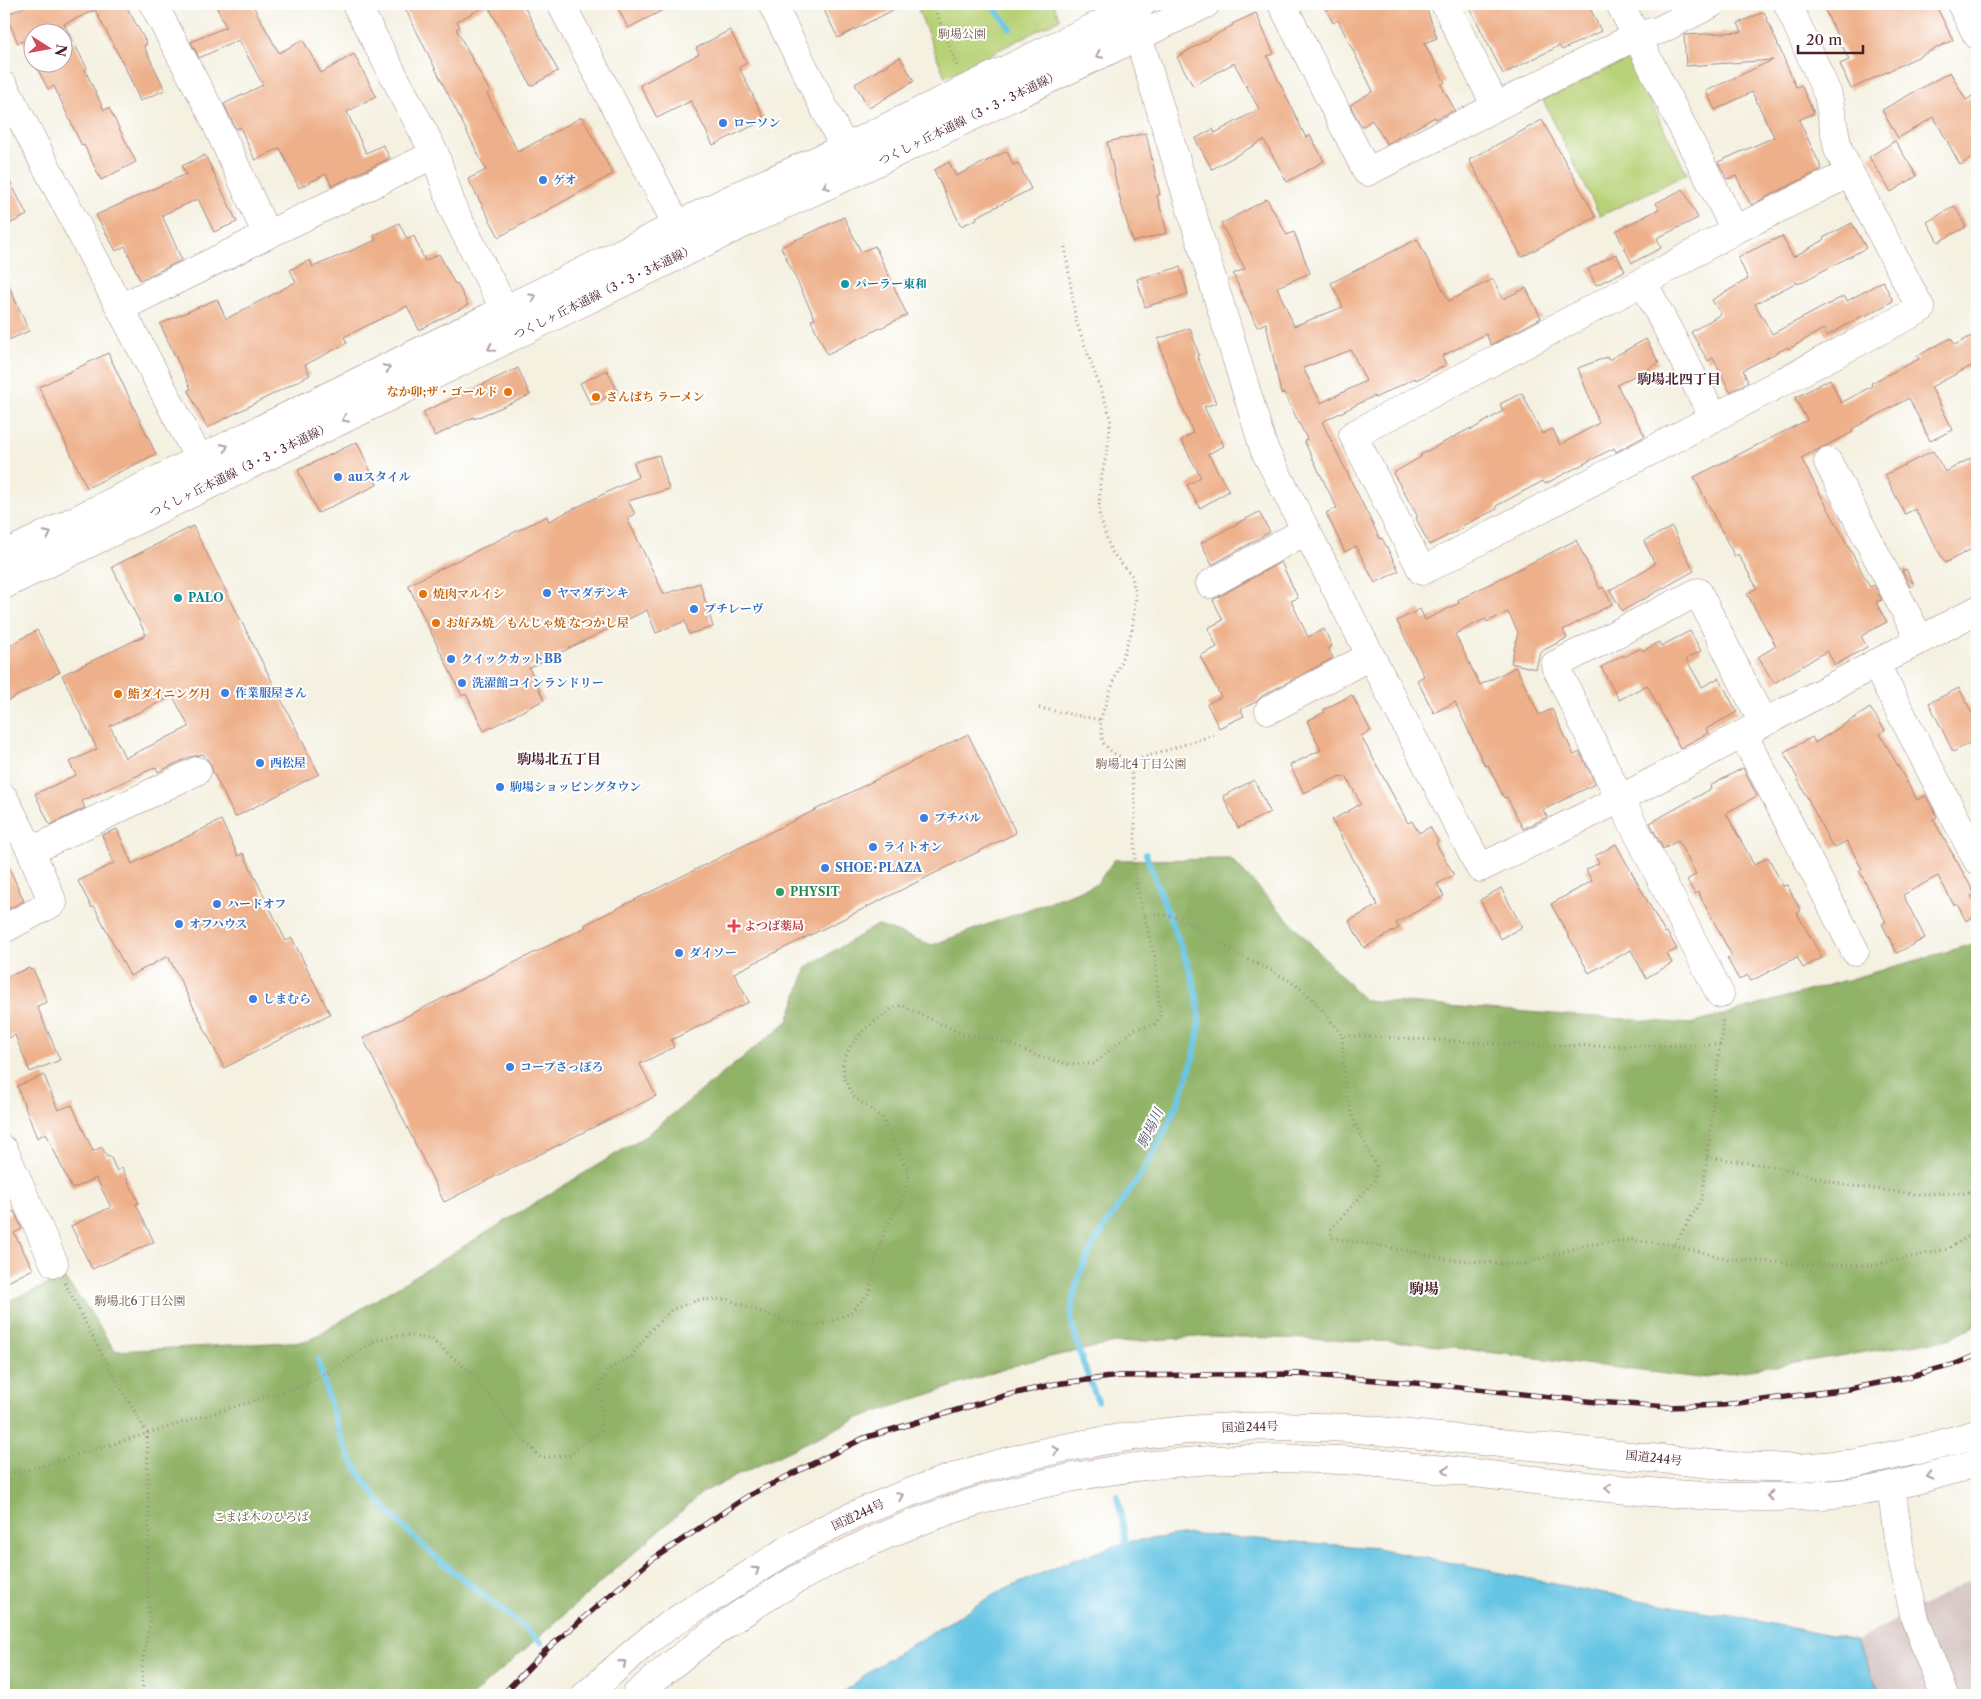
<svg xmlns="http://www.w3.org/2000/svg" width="1981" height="1699" font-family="'Libre Caslon Text','Noto Serif JP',serif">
<rect width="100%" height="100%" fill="#fff"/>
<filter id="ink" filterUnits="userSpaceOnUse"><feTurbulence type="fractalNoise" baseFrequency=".02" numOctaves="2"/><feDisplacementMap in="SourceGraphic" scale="10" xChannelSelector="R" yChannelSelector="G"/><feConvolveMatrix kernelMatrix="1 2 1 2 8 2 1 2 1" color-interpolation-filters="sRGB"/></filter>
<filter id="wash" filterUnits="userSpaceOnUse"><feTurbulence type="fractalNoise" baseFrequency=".0096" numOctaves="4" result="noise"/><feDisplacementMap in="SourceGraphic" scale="20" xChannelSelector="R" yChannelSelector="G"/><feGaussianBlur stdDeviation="1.12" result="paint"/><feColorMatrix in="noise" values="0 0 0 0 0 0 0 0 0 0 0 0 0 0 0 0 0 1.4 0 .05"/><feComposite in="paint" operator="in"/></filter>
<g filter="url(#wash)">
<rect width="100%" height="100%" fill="#f4f1e1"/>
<path fill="#d1bfbd" d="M1977,1577V1695H1882L1856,1641Z"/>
<path fill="#b7d176" stroke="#807850" d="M916,4H1053L1060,19L945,77Z
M1629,59L1687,174L1600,216L1543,100Z"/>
<path fill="#91b367" stroke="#6e6949" d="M1231,859L1364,1000L1691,1024L1977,943V1324L1949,1339L1698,1378L1406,1342L1209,1336L1115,1343L1022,1363L856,1419L703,1492L473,1695H4V1303L64,1278L89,1310L115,1351L308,1341L647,1135L788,1021L807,967L877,925L932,945L1097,884L1114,860Z"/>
<path fill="#66c5e4" stroke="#587288" d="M1189,1534L1377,1548L1599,1593L1731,1616L1856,1641L1882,1695H840L874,1668L995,1594L1065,1563L1126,1542Z"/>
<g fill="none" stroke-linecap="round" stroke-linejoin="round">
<path stroke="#66c5e4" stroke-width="6" d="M991,4L1011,29
M318,1360C326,1389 334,1424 347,1451C388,1534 474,1583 541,1642
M1098,1401C1088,1378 1080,1358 1075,1333C1073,1327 1071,1321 1071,1315C1074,1261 1112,1217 1141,1174C1165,1136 1199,1064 1199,1019C1199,985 1183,952 1171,921C1162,899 1154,876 1146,854
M1117,1495L1126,1542"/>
</g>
<g id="blocks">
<path fill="#eeb08a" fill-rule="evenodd" d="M31,4H125L147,44L144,46L165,90L140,101L125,67L95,10L64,24L87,68L85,70L104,110L109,108L136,162L101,180L84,145L82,146L54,86L48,89L34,62H62V32H32V59L23,41L18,43L6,15Z
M215,4H252L279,53L303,40L321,73L354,54L376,96L347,112L366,153L383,145L390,158L332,186L326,174L299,188L280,148L255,160L240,127L236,129L224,104L263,85L239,40L199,58L191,42L226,27Z
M403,4H523L558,71L531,86L488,5L457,21L460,27L456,29L490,92L487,94L518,152L582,117L613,174L499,237L468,179L486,170Z
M616,4H675L628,28Z
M821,4H905L838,38Z
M1323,4H1425L1437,38L1424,43L1445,82L1441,85L1455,110L1436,119L1435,117L1387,144L1372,120L1362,127L1350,105L1373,91L1338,20L1333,23Z
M1468,4H1588L1601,31L1562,50L1559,46L1503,74Z
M1822,4H1935L1953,40L1851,89L1840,64L1849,60Z
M1764,12L1796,87L1801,85L1814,113L1799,120L1822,169L1751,205L1736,176L1727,179L1718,162L1774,137L1752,92L1715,110L1706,91L1773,60L1686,66L1684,35L1742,32L1738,23Z
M1256,13L1274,54L1267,56L1306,138L1310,135L1324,161L1287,182L1264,140L1212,169L1195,139L1213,129L1215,133L1259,109L1234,63L1193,86L1177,57L1233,25L1232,24Z
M730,30L747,63L739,67L765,120L713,145L691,101L657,118L640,85L699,54L696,48Z
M900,57L914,81L869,108L855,84Z
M1950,72L1966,100L1977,93V155L1960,165L1934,117L1898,138L1882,110Z
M1542,120L1596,217L1522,257L1469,160Z
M1146,133L1160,195H1157L1167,233L1133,242L1121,203L1107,142Z
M1895,141L1917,176L1891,192L1869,157Z
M1007,151L1013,165L1018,163L1031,189L976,217L977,219L961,226L934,170L949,162L956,176Z
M205,155L237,222L214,232L198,199L162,215L182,260L140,280L125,246L116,251L96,215L186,174L182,166Z
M4,169L27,215L4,227Z
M1683,189L1698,218L1657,238L1661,248L1632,263L1616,231L1659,209L1656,203Z
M1267,199L1287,235L1294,232L1310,273L1277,287L1294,326L1343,307L1331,283L1417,239L1449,301L1493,279L1503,299L1526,288L1541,318L1491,345L1486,334L1442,356L1446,365L1416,380L1415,378L1375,398L1374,396L1322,422L1380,539L1382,538L1399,571L1375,583L1356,546L1345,552L1326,513L1337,508L1304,441L1307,439L1284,393L1281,394L1266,323L1257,327L1233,274L1245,269L1221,224ZM1351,350L1366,381L1321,403L1303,368Z
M1955,206L1966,227L1938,242L1927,222Z
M844,217L861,252L875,246L907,315L827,354L811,320L815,319L781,247Z
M399,223L407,239L414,236L425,261L439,254L455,284L457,283L468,305L419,330L407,306L344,337L347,343L305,365L310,375L207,428L188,390L191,389L160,324L217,299L226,319L296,282L290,270L310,260L313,267L376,240L374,235Z
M1852,223L1866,248L1798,284L1797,282L1755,304L1772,334L1844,296L1847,301L1883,281L1893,301L1865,316L1864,315L1827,336L1823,329L1789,349L1788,347L1743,370L1748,382L1730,392L1713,358L1708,361L1691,332L1721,314L1712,300L1748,279L1738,257L1782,236L1793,257L1824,240L1823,238Z
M1616,254L1625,271L1596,285L1588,269Z
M1180,267L1188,294L1145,307L1137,279Z
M4,275L29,331L4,342Z
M1190,328L1199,355L1197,356L1216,403L1204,407L1224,446L1208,454L1229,491L1200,508L1187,485L1201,477L1181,440L1193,433L1169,374L1158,339Z
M1977,333V363L1931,387L1953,430L1930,441L1909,398L1852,429L1853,432L1801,458L1870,587L1874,585L1882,600L1876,602L1887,622L1861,636L1867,647L1835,665L1827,651L1774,683L1758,657L1776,646L1747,594L1757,588L1738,554L1735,557L1694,477L1807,420L1795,398L1830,379L1841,403L1872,386L1871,383L1919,359L1917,356L1951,338L1955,345Z
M1646,339L1659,363L1617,385L1645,436L1616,452L1614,448L1545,484L1543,481L1496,506L1497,509L1462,526L1463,528L1429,545L1416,518L1418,517L1393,473L1421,457L1420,455L1471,428V430L1503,411L1500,404L1522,393L1542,434L1553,429L1560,445L1599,423L1578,368L1607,357L1608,360Z
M108,353L156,454L87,488L39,387Z
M518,368L530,395L474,419V417L435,436L423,412Z
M607,370L618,392L591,405L580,383Z
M357,442L377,485L318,513L298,470Z
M1933,451L1945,472L1977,455V546L1945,563L1915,509L1905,514L1885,475Z
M659,455L669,489L628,501L635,514L627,518L664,594L700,583L713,627L689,634L685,621L656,633L647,610L529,668L544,700L484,731L466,694L462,696L408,585L547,516L549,521L638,477L634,462Z
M1259,512L1270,532L1212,565L1201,543Z
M193,526L319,774L235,817L213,772L211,764L203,754L190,757L158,772L156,767L82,801L85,808L50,825L35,794L76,775L69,762L97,749L62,675L146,635L112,567ZM173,696L189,727L125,758L110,726Z
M1672,527L1694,571L1622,611L1610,590L1655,564L1644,541Z
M1576,540L1600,589L1603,587L1612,604L1563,630L1567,638L1540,652L1536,669L1511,663L1518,632L1508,612L1487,622L1485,619L1455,634L1480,685L1516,667L1539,715L1552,709L1574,755L1580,752L1595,784L1543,810L1547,817L1523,829L1507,797L1504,798L1488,765L1485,766L1455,702L1434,713L1417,680L1424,676L1397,621L1420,609L1425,620L1459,603L1458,600Z
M1281,562L1298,598L1291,601L1308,637L1324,629L1332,646L1328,648L1333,658L1262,696L1256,702L1241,709L1244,716L1219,728L1207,704L1221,697L1200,656L1217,647L1208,628L1223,620L1213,600Z
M1906,569L1914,585L1910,587L1902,571Z
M37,630L60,672L4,703V649Z
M1690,631L1701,651L1686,659L1702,687L1719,678L1737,712L1706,729L1708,733L1680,748L1647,685L1619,700L1601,667L1623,655L1624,657L1641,648L1643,651L1659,642L1661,646Z
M1959,688L1977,723V739L1953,752L1929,703Z
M1352,695L1371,731L1361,736L1408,823L1412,821L1419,833L1430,827L1438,841L1436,843L1454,875L1437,884L1444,896L1396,923L1399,928L1364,948L1349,921L1378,905L1332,820L1361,804L1346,776L1341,778L1340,776L1304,793L1290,765L1321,750L1307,721L1325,712L1323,710Z
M1870,708L1885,730L1880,734L1917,800L1926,796L1937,817L1933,819L1975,894L1971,896L1977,907V915L1966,921L1957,904L1954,905L1938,876L1903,895L1925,938L1897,953L1882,924L1886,922L1859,870L1862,869L1847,841L1833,848L1784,752L1812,737L1815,743Z
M968,734L1016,833L734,973L749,1002L671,1040L674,1047L640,1064L656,1096L444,1202L363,1038L586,927L584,925Z
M1743,768L1757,796L1726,813L1754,865L1768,857L1783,886L1787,885L1801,911L1797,913L1822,958L1803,968L1797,957L1751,981L1747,975L1739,980L1727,958L1732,956L1698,892L1695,894L1687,880L1696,874L1678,841L1663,849L1650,823L1711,789L1710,786Z
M1254,780L1270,812L1238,828L1223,796Z
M221,820L238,856L243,853L286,941L292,938L330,1014L224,1068L168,956L130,976L94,906L92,908L78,881L114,863L102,835L117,829L132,864Z
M1616,844L1665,933L1667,932L1677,949L1667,954L1672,963L1646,978L1631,950L1589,973L1551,904L1592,881L1586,870L1599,863L1595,856Z
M4,856L24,901L4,911Z
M1501,888L1522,927L1501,939L1480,900Z
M29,968L30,970L33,969L47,1002L37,1006L60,1060L30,1072L15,1035L4,1040V978Z
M44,1075L58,1110L72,1105L93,1151L102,1147L107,1157L110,1156L117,1171L122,1168L139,1203L136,1204L154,1242L92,1269L71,1226L111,1207L96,1178L72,1189L46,1133L37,1138L17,1086Z
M14,1211L22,1229L14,1233L33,1269L4,1284V1214L5,1216Z"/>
</g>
</g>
<g filter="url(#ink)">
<use href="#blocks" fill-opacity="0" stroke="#9f8886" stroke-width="1"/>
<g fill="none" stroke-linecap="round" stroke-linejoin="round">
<defs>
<path id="minor" d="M356,4L435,154L453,209L505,310L516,323
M561,4L686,242
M772,4L852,163
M1282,4L1367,172L1636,36L1660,30L1711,4
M1445,4L1496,107
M1620,4L1735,230
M1788,4L1828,95L1838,149L1850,173
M1961,4L1977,35
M1126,12L1143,52L1264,449L1480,868L1620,799L1977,610
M4,86L208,476
M1850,173L1921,309L1422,571L1353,435L1643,282L1735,230Z
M267,235L435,154
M1643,282L1714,418
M120,308L267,235L211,112L153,4
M1828,462L1920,640
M4,555L737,196L844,148L1142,4
M1210,584L1305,531
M4,585L749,221L856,172L1206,4
M1875,663L1977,860
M1269,710L1370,656
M1743,734L1855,951
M4,798L31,851L53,903L4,929
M31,851L197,771
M1720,994L1620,799L1555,665L1698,592L1763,723
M4,1150L54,1263
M1891,1486L1899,1545L1915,1619L1944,1695"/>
<path id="highway" d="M586,1695C607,1677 627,1657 649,1640C679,1616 714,1597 747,1576C779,1555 813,1533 848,1518C963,1466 1089,1436 1215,1428C1260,1425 1304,1426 1349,1428L1732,1466L1799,1468L1858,1463L1918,1450L1977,1434
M636,1695C836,1518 1075,1446 1340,1460C1366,1461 1392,1465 1417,1467C1560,1481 1703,1507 1847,1493C1891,1489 1935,1475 1977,1463"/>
</defs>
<use href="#minor" stroke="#9f8886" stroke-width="29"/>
<use href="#highway" stroke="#9f8886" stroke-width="29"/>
<path stroke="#9f8886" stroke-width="3" stroke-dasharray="1 4" stroke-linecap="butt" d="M933,4L957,66
M1065,247L1076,321L1111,418L1108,445L1100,485L1099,514L1111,551L1132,576L1136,597L1132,630L1100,720L1103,743L1112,752L1130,762L1214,735
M1039,708L1100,720
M1145,915C1182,910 1202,932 1231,950C1249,961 1270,969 1288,980C1310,993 1327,1015 1342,1035
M1720,1045L1604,1046L1524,1045L1342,1035L1345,1088L1355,1124L1376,1166L1375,1180L1331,1229L1332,1238L1405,1250L1445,1259L1520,1265L1585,1245L1632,1240L1674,1245L1702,1199L1720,1045L1723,1032L1722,1017
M1707,1157L1778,1167L1844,1185L1914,1194L1964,1193L1977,1190
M1674,1245L1728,1259L1803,1264L1875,1265L1947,1249L1977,1231
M65,1283L102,1355L147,1433L149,1527L146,1567L150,1622L142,1665L143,1695
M4,1475L35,1468L305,1385L335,1368L374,1341L387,1337L408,1335L432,1340L475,1376L518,1434L541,1458L570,1455L601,1430V1384L608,1369L632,1356L648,1333L671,1310L698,1300L727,1299L790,1323L820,1325L849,1314L870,1292L876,1256L885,1231L906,1191L909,1174L882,1118L853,1096L844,1078L843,1062L851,1045L865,1029L891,1009L901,1005L963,1034L1006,1042L1037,1056L1068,1064H1094L1135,1029L1154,1025L1160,1017L1155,958L1135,881V800L1130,762"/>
<use href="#minor" stroke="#fff" stroke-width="28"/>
<use href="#highway" stroke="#fff" stroke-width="28"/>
<defs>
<path id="rail" d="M502,1695L545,1651L650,1561L748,1496L864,1438L1004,1396L1055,1384L1119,1376L1298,1374L1440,1385L1596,1402L1669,1407L1723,1405L1849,1389L1907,1377L1953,1365L1977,1355"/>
</defs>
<use href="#rail" stroke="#4a1f2b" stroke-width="5.5"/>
<use href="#rail" stroke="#fff" stroke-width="4" stroke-dasharray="11" stroke-linecap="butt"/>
</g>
<defs><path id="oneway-chevron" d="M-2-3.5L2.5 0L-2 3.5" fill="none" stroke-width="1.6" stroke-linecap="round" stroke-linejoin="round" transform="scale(1.25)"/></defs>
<g stroke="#ae9aa0">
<use href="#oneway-chevron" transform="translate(1099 55) rotate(154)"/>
<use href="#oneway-chevron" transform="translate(826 186) rotate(156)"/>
<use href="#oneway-chevron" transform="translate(533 297) rotate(-26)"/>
<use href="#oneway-chevron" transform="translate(491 348) rotate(154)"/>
<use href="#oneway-chevron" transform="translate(387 368) rotate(-26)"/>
<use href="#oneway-chevron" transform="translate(345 419) rotate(154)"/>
<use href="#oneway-chevron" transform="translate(225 447) rotate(-26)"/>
<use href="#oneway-chevron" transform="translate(48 534) rotate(-26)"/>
<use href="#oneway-chevron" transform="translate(1056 1450) rotate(-13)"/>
<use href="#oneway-chevron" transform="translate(1446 1470) rotate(-174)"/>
<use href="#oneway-chevron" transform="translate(1930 1476) rotate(166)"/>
<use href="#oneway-chevron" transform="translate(1608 1488) rotate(-174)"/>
<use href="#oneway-chevron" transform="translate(900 1496) rotate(-22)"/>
<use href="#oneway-chevron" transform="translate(1770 1496) rotate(179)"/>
<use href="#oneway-chevron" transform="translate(756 1570) rotate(-33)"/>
<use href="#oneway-chevron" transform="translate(623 1663) rotate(-41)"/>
</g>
</g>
<g fill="#3f7fe0" stroke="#fff" stroke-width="2">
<circle cx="723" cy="123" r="5"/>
<circle cx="543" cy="180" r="5"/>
<circle cx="338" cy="477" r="5"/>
<circle cx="547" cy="593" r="5"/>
<circle cx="694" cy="609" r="5"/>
<circle cx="451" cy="659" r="5"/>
<circle cx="462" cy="683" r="5"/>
<circle cx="225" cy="693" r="5"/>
<circle cx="260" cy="763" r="5"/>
<circle cx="500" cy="787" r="5"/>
<circle cx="924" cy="818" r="5"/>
<circle cx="873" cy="847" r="5"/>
<circle cx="825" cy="868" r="5"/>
<circle cx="217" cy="904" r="5"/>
<circle cx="179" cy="924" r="5"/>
<circle cx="679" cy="953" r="5"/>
<circle cx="253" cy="999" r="5"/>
<circle cx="510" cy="1067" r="5"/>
</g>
<g fill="#0f9aa8" stroke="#fff" stroke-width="2">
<circle cx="845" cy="284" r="5"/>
<circle cx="178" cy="598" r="5"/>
</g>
<g fill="#e8710a" stroke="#fff" stroke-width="2">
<circle cx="508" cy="392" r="5"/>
<circle cx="596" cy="397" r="5"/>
<circle cx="423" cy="594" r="5"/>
<circle cx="436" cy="623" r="5"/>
<circle cx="118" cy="694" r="5"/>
</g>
<circle fill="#2e9e5b" stroke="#fff" stroke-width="2" cx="780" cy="892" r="5"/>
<path fill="#e0444e" stroke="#fff" stroke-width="2" d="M731.5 918.5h5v5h5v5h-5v5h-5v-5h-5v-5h5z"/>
<g text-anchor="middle" stroke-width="4" stroke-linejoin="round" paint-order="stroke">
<g font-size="12" fill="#6b5442" stroke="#fff">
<text x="962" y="38">駒場公園</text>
<text x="1141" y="768">駒場北4丁目公園</text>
<text x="140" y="1305">駒場北6丁目公園</text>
<text x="261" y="1521">こまば木のひろば</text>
</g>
<g font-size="12" fill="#4a1f2b" stroke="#fff">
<text transform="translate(969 118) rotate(-26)" y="4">つくしヶ丘本通線（3・3・3本通線）</text>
<text transform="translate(604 292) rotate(-26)" y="4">つくしヶ丘本通線（3・3・3本通線）</text>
<text transform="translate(240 470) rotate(-26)" y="4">つくしヶ丘本通線（3・3・3本通線）</text>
<text transform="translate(1250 1427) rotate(-2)" y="4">国道244号</text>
<text transform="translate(1654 1458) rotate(6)" y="4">国道244号</text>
<text transform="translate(858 1515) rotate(-25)" y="4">国道244号</text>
</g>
<g font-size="12" font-weight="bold" fill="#366cbe" stroke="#fff" text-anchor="start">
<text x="733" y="127">ローソン</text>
<text x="553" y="184">ゲオ</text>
<text x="348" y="481">auスタイル</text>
<text x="557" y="597">ヤマダデンキ</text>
<text x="704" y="613">プチレーヴ</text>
<text x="461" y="663">クイックカットBB</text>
<text x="472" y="687">洗濯館コインランドリー</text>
<text x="235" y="697">作業服屋さん</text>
<text x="270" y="767">西松屋</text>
<text x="510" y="791">駒場ショッピングタウン</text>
<text x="934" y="822">プチパル</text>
<text x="883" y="851">ライトオン</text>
<text x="835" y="872">SHOE･PLAZA</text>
<text x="227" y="908">ハードオフ</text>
<text x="189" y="928">オフハウス</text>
<text x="689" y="957">ダイソー</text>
<text x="263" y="1003">しまむら</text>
<text x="520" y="1071">コープさっぽろ</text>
</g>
<g font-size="12" font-weight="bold" fill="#0d838f" stroke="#fff" text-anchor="start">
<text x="855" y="288">パーラー東和</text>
<text x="188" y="602">PALO</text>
</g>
<g font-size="12" font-weight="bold" fill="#c56008" stroke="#fff" text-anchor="start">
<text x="498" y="396" text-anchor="end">なか卯;ザ・ゴールド</text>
<text x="606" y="401">さんぱち ラーメン</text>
<text x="433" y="598">焼肉マルイシ</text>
<text x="446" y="627">お好み焼／もんじゃ焼 なつかし屋</text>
<text x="128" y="698">鮨ダイニング月</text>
</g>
<g font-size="12" font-weight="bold" fill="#27864d" stroke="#fff" text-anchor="start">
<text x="790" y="896">PHYSIT</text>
</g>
<g font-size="12" font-weight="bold" fill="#be3a42" stroke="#fff" text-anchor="start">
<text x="744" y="930">よつば薬局</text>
</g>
<g font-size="14" font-weight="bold" fill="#4a1f2b" stroke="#fff">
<text x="1679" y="384">駒場北四丁目</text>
<text x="559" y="764">駒場北五丁目</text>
</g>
<g font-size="14" font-style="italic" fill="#54596c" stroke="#fff">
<text transform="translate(1150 1128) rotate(-64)" y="5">駒場川</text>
</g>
<g font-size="15" font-weight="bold" fill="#4a1f2b" stroke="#fff">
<text x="1424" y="1294">駒場</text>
</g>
</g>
<rect width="1981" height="1699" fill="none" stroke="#fff" stroke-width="20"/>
<g transform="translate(48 48) rotate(101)"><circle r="24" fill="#ffffff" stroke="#b7a5aa"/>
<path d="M0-4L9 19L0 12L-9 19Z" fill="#d1495b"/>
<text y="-8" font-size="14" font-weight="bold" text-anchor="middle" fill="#4a1f2b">N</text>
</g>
<path d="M1798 45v8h65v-8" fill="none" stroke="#4a1f2b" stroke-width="2.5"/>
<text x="1806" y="45" font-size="15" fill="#4a1f2b" stroke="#ffffff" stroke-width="4" paint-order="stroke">20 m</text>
</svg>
